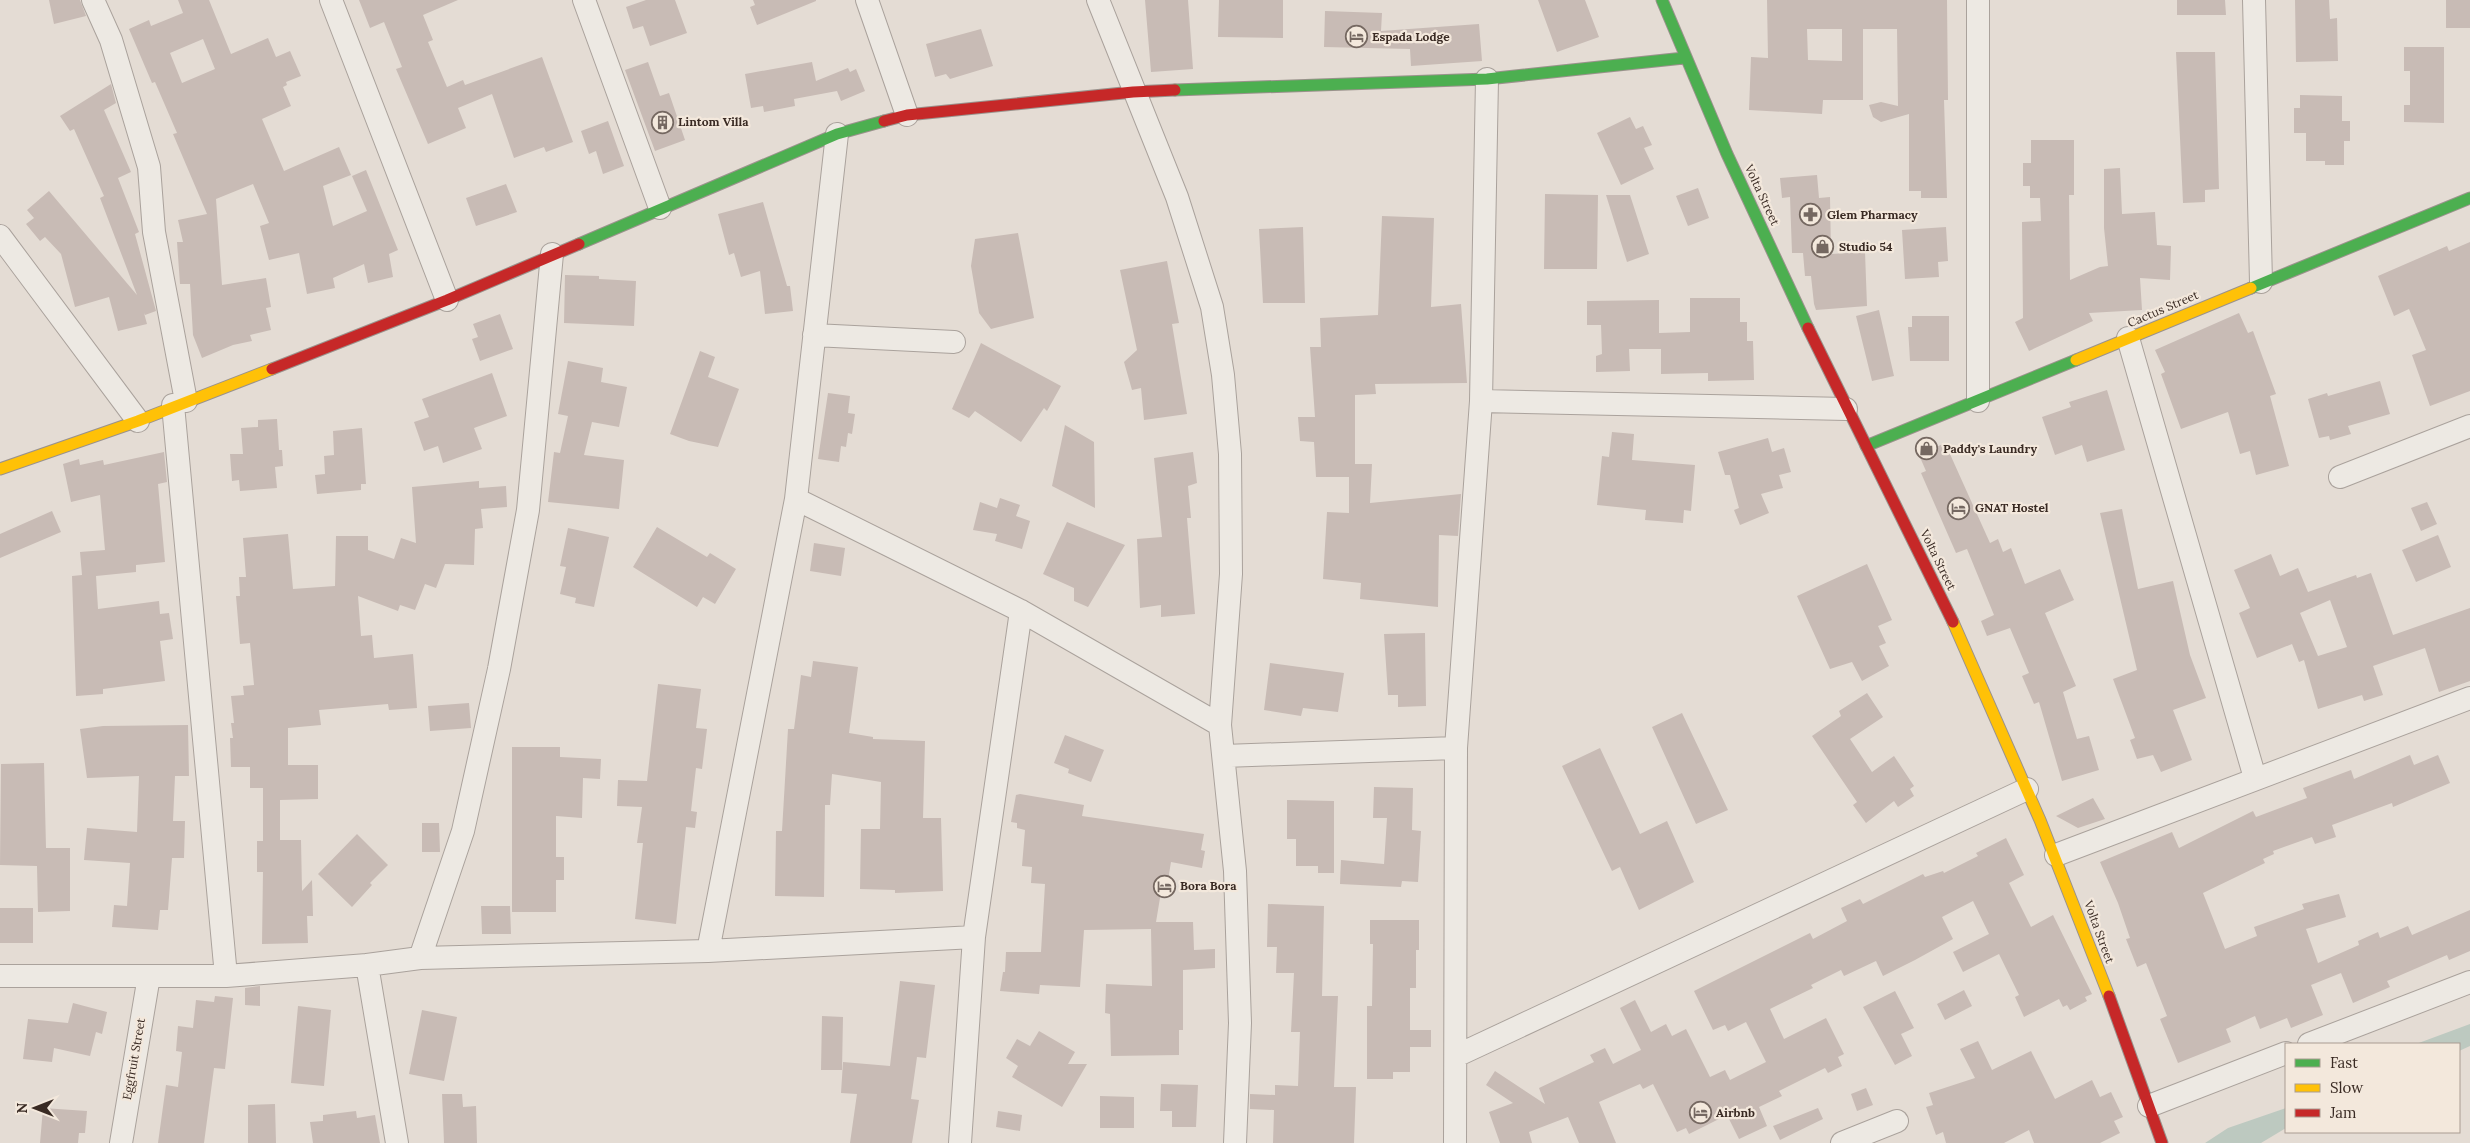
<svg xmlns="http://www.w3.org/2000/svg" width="2470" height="1143" font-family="Lora,serif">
<rect width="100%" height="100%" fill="#e4dcd4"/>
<path fill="#bdc9c0" d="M2470,1024V1046L2459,1051V1044H2416Z
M2286,1108V1128L2261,1143H2205L2228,1128Z"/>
<path fill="#c8bbb5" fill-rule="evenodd" d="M49,0H80L86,16L54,24Z
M178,0H209L231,54L268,38L276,57L290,51L301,76L286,82L287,85L283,87L291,106L262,119L284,171L339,147L351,175L323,186L333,226L367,211L352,176L366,170L398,250L389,254L393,277L368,283L364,264L333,278L335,288L307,294L299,253L269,260L260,226L269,223L253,184L216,199L222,285L266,278L271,307L266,308L271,330L250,335L252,341L233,345L202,358L193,335L190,284H180L177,242H183L178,220L207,214L173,134L177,133L155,82L152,83L129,29L149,20L151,26L183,13ZM203,39L215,69L182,83L170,53Z
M359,0H458L423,15L433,40L428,42L447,87L463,80L465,85L542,57L573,142L546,152L544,147L514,158L492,94L458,108L466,128L428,144L396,69L402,67L384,22L370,28Z
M646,0H675L687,33L650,46L643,26L633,29L626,7Z
M753,0H816V1L757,25L750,7L755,5Z
M1145,0H1188L1193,69L1151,72Z
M1219,0H1283V38L1218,37Z
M1538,0H1585L1599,37L1557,52Z
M1767,0H1947L1948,100H1944L1947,198H1921V191H1909V114L1881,122L1873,117L1869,105L1881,102L1898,106L1897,29H1863V100H1823L1822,114L1749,110L1751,57L1768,58ZM1807,29H1842V61L1808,60Z
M2177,0H2225L2226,15H2177Z
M2295,0H2329L2330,19L2337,18L2338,61L2296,62Z
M2446,0H2470V28H2446Z
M1325,11L1382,13L1381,31L1479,24L1482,61L1411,66L1410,49L1324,47Z
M981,29L993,66L950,79L946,74L935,77L926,44Z
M2404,47H2444V123L2404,122V105H2410V71H2404Z
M2176,52H2215L2219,189L2205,190V202L2183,203Z
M648,62L660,96L669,93L685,140L655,151L625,70Z
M812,62L816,81L848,68L850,72L856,69L865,91L841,101L837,91L794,99L795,106L764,112L763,106L751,108L745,74Z
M111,84L116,103L104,110L131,172L118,178L139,232L135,234L156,311L145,315L144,313L147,324L118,331L109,297L75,307L61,254L45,237L40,241L26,224L34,218L27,210L49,191L137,295L100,198L104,196L74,129L70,131L60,116Z
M2300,95L2342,96V121H2350V141H2344V165H2325V161H2306V133H2294V108H2300Z
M1630,117L1636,129L1643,126L1652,145L1644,148L1654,169L1621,185L1597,133Z
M608,121L624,166L603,174L596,151L589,154L581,131Z
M2031,140H2074V195H2069L2070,280L2100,267L2108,266L2104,228V169L2120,168L2122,214L2155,212L2157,245L2171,246L2170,280L2140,278L2142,310L2089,313L2093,321L2029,351L2015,322L2023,318L2022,222L2041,221L2040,198H2030V186H2023V163H2031Z
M1817,175L1819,198L1830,197L1831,254L1865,252L1867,306L1816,310L1814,304L1811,276H1805L1803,253H1792L1790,197L1782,198L1780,178Z
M506,184L517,212L476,226L466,198Z
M1698,188L1709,218L1688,226L1676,196Z
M1545,194L1598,195L1597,269H1544Z
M1606,195H1630L1649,254L1627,262Z
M763,202L787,286H790L793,311L765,314L760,271L741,277L734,253L729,255L718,214Z
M1382,216L1434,218L1431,307L1461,304L1467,383L1375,384L1376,394L1355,395V464H1372L1370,503L1461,494L1458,536L1439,535L1438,607L1360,599L1361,583L1323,579L1327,512L1349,513V477H1316L1314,442L1300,441L1298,417H1315L1310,347H1321L1320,318L1378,315Z
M1303,227L1305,303H1263L1259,229Z
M1946,227L1948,261L1938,262L1939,277L1905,279L1902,230Z
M1018,233L1034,318L991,329L979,313L971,266L975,239Z
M2470,242V391L2430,406L2412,355L2426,350L2409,309L2394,316L2378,276L2447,246L2449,251Z
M1167,261L1179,323L1172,324L1187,414L1144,420L1141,388L1132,390L1124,362L1137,350L1120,270Z
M565,275L599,276V279L636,281L634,326L564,323Z
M1690,298H1740V322H1747V341H1753L1754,380L1708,381V373L1661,374V349H1629L1630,371L1596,372V356L1602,354L1601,325H1587V301L1659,300V333L1690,332Z
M1879,310L1894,376L1872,381L1856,316Z
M2239,313L2248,333L2253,331L2276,394L2270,396L2289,466L2256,475L2250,451L2240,454L2228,412L2181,429L2161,374L2165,372L2155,350Z
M500,314L513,349L480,361L472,339L478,337L473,324Z
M1912,316H1949V361H1910L1908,327H1912Z
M981,343L1061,386L1047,411L1044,408L1021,442L975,411L969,418L952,409Z
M700,351L715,357L708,377L739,389L718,447L689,441L670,434Z
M568,361L603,368L601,382L627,387L619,427L592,422L584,455L624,460L619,509L548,502L554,452L560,453L568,416L558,414Z
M492,373L507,416L474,428L482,449L443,463L438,446L424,451L414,422L429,417L422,399Z
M2380,381L2390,414L2348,426L2351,434L2330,440L2329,436L2319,438L2308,399L2327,393L2328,396Z
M2107,390L2125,450L2087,462L2082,445L2055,455L2042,417L2071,407L2069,402Z
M828,393L850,396L848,413L855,414L852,434L848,433L846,447L841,446L839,462L818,459Z
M277,419L279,450H282L283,466L275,467L277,488L240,491L239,480L232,481L230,454H243L241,428L258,427V420Z
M1065,425L1094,442L1095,508L1052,486Z
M362,428L366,484H361V490L317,494L315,475L325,474L324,456L334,455L333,431Z
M1612,432L1634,434L1632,460L1695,465L1691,511L1684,510L1683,523L1645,520L1646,510L1597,505L1602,456L1609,457Z
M1768,438L1772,452L1784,448L1791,472L1779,475L1783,488L1761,494L1769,513L1740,525L1734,510L1739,508L1730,475H1725L1718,452Z
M1945,443L1990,543L1998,539L2003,552L2011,548L2025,584L2060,569L2074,600L2045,613L2076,686L2063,692L2077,739L2089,736L2099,770L2062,781L2039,702L2034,704L2022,676L2029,673L2010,628L1987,636L1981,621L1994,615L1967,549L1956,553L1921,473L1926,471L1919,455Z
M164,452L167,482L158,484L165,562L136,565V572L96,576L98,609L159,601L160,614L169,613L173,639L160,641L165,681L103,689V694L76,696L72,576L82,575L80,552L105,550L100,495L71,502L63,464L79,459L80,465L103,460L104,465Z
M1193,452L1197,483L1188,486L1191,518H1187L1195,614L1161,617V605L1140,608L1137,539L1162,537L1154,458Z
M479,481V488L506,486L507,507L481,509L483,528L475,529L474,565L445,564L436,588L425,584L415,610L400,605L398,611L358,596L361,636L372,635L374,658L413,654L417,708L389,710L388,704L319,710L321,725L288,728V765H318V799L280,800V840H301L302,891L312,880L313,916H307L308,943L262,944L263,872H257V841H263V788H250V767H231L230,738H233L231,723H234L231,696L244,695L243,686L254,685L250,643L240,644L236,596H240L239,577H246L243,538L288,534L293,589L335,586L336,536H368V550L394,559L401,538L416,543L412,487Z
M1000,498L1020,505L1016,516L1030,521L1022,549L995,541L997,534L973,530L980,502L997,508Z
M2427,502L2437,524L2421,531L2411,508Z
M2122,509L2138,589L2173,581L2190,655L2206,698L2173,710L2192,760L2161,772L2153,755L2137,759L2130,740L2135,738L2113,679L2137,670L2100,513Z
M52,511L61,532L0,558V534Z
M1067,522L1125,545L1088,607L1074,601V588L1043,574Z
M657,527L707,557L710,553L736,569L715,604L703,597L697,607L633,567Z
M568,528L609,537L594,607L575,603L576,598L560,594L566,567L560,566Z
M2438,535L2451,567L2416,582L2402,550Z
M814,543L845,548L841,576L810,571Z
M2271,554L2280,576L2298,568L2308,592L2356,575L2357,578L2371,573L2393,635L2470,608V681L2439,692L2425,648L2373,666L2383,695L2364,701L2362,695L2318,709L2304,660L2299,662L2292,644L2257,658L2239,613L2250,608L2234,570ZM2330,600L2347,647L2318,656L2300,613Z
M1867,564L1892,620L1878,626L1886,643L1879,646L1889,666L1862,681L1852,662L1830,669L1797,596Z
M1425,633L1426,706L1398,707V695H1388L1384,634Z
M813,661L858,667L849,733L873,737V739L925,741L923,818H941L943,891L895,893V890L860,889L861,829H880L881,782L832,774L830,805H825L824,897L775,896L776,831H782L788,729H794L801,675L811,677Z
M1270,663L1344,673L1338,712L1303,708L1301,716L1264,710Z
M658,684L701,689L696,728L707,729L702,769L696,768L691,811L697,812L695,828L686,827L676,924L635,919L643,843H637L642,807L617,806L618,780L647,781Z
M1867,693L1883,717L1850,739L1872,772L1894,756L1914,786L1910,789L1914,796L1898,807L1894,801L1866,823L1853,805L1857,802L1812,736L1841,716L1839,711Z
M469,703L471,728L430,731L428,706Z
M1682,713L1728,810L1696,824L1652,727Z
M188,725L189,776H175L173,821H185L184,858H172L168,910H160L158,930L112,927L114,905L127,906L130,863L84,860L87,828L137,832L139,776L87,778L80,729L103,726Z
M1065,735L1104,750L1091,782L1068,773L1069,769L1054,763Z
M512,747H560V757L601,759L600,779L583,778L582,818L556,816V857H564V880H556V912H512Z
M1600,748L1640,834L1667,821L1694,882L1639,910L1620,867L1612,871L1562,766Z
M2410,755L2414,765L2438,755L2450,783L2393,807L2392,803L2332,825L2336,837L2315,844L2312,837L2273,851L2274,854L2263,859L2265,863L2203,893L2225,949L2257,936L2254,927L2304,909L2302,904L2339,894L2346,917L2306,929L2318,963L2359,945L2358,941L2378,932L2380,938L2408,926L2412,935L2470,910V951L2449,960L2447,955L2387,981L2390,987L2353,1003L2341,973L2311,985L2323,1015L2291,1028L2287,1018L2260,1029L2255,1016L2226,1029L2231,1042L2178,1063L2160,1019L2167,1016L2146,963L2137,967L2126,939L2130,938L2118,903L2100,862L2172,832L2179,848L2253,811L2256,817L2307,798L2303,788L2351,770L2354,779Z
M44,763L46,848H70V911L38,912L37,866L0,865L1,764Z
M1374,787L1413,788L1412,830L1421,831L1418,882L1402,881L1401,887L1340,884L1341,860L1384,864L1387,818H1373Z
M1020,794L1084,805L1082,816L1204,834L1201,850L1205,851L1202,868L1171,862L1168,880H1163L1156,922H1193L1194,950L1215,949V968L1183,970V1030H1179V1055L1111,1056L1110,1014L1105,1013L1106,984L1152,986L1151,929L1084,930L1080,987L1040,985L1039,994L1000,991L1003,972H1005L1006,952H1041L1045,884L1031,883L1032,867L1022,866L1025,830L1017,828V823L1011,822L1016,795Z
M2093,798L2105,819L2078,828L2056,816Z
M1287,800L1334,801V873H1318V866H1296V839H1287Z
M422,823H439L440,852H422Z
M357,834L388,865L370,883L372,885L352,907L318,874Z
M2006,838L2024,875L2009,883L2031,927L2053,915L2090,990L2092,994L2085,997L2087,1001L2070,1010L2067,1005L2063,1007L2059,999L2024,1017L2015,997L2019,995L1999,954L1963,972L1953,952L1989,934L1973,901L1942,917L1953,939L1915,960L1883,976L1876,961L1844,976L1841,970L1811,985L1813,988L1770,1009L1784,1039L1826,1018L1844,1054L1838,1057L1842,1066L1828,1073L1825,1068L1779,1091L1782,1096L1759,1107L1767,1126L1739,1139L1727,1115L1689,1134L1686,1128L1677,1132L1653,1084L1643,1089L1640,1084L1599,1102L1616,1143H1579L1568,1117L1529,1132L1532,1143H1500L1489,1112L1513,1103L1486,1085L1495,1071L1545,1104L1539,1088L1594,1062L1590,1055L1605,1048L1613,1064L1641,1050L1620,1008L1635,1000L1651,1032L1666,1024L1672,1036L1686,1029L1710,1077L1725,1070L1730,1080L1766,1062L1746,1022L1728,1031L1725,1025L1713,1030L1694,991L1810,933L1813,939L1847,921L1841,908L1860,899L1863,904L1923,874L1925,877L1943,871L1944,873L1978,856L1976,853Z
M1268,904L1324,906L1322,996H1338L1334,1087H1356L1354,1143H1273L1274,1110L1250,1109V1094L1275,1095V1085L1298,1086L1300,1032H1291L1294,973H1276L1277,947H1267Z
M481,906H510L511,934H482Z
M0,908H33V943H0Z
M1370,920H1419V950H1416V988H1410V1030H1431V1047H1410V1072H1393V1079H1367V1006H1372L1373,944H1370Z
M900,981L935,985L926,1058L917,1057L911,1099L919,1100L912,1143H850L857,1094L841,1093L843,1062L890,1066Z
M260,986V1006L245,1005V988Z
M1964,990L1972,1006L1945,1020L1937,1004Z
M1895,991L1914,1028L1901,1034L1912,1056L1895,1065L1863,1007Z
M215,996L233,998L225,1069L214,1068L204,1143H158L166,1085L178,1087L182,1052L176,1051L178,1026L193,1028L196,1000L214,1002Z
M73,1003L107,1012L102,1034L96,1032L90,1056L54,1048L52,1062L23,1059L28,1019L68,1023Z
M298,1006L331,1010L324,1086L291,1083Z
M422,1010L457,1017L444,1081L409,1074Z
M822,1016L843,1017L842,1070H821Z
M1039,1031L1075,1052L1068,1064H1087L1062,1107L1012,1077L1018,1066L1006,1058L1017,1039L1030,1046Z
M1978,1041L1992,1070L2031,1051L2055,1099L2092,1080L2100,1097L2111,1092L2123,1117L2114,1121L2120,1133L2100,1143H2034L2029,1130L2004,1143H1946L1943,1132L1936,1135L1926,1107L1933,1105L1929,1093L1975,1078L1960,1049Z
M1161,1084L1198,1085L1196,1127H1172V1111H1160Z
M1866,1088L1873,1105L1857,1111L1851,1094Z
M442,1094H462L463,1107L476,1106L477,1143H444Z
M1100,1096L1134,1097V1128H1100Z
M275,1104L276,1143H248V1105Z
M43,1108L87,1111L85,1133H79L78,1143H40Z
M1818,1108L1823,1119L1780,1140L1773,1126Z
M356,1111L357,1118L375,1115L380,1143H313L310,1122L323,1121V1115Z
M998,1111L1022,1115L1020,1131L996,1127Z"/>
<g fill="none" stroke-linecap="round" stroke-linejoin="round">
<defs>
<path id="street" d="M93,0L111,40L149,167L154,232L186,401
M331,0L447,300
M584,0L660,208
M867,0L907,115
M1098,0L1177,197L1212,307L1223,375L1230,454L1231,574L1220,725L1235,871L1240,1023L1235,1143
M1978,0V401
M2254,0L2261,282
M0,236L138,421
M814,335L954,342
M2128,338L2255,778
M1481,401L1846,409
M173,405L226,976
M2340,477L2470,426
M796,499L1021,611L1220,725
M1224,756L1456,748
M2056,855L2470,698
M708,951L974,937
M420,958L708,951L796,499L837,134
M367,965L420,958L463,831L499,669L528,510L552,254
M0,976H226L367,965L397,1143
M2309,1044L2470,982
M1456,1056L2027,789
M2149,1106L2286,1053
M121,1143L149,976
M960,1143L974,937L1021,611
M1455,1143L1456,748L1481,401L1487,79
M1842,1143L1897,1121"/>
<path id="fast" d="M1662,0L1727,154L1808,328
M1175,90L1487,79L1684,58
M579,244L837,134L884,121
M2251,288L2470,198
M1866,446L2076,360"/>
<path id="slow" d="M2076,360L2251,288
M0,469L138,421L272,369
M1953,622L2040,820L2109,996"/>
<path id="jam" d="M884,121L907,115L1133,92L1175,90
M1808,328L1953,622
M272,369L447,300L579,244
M2109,996L2162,1143"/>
</defs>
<use href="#street" stroke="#aaa29c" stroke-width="24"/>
<use href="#fast" stroke="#9a928c" stroke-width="13"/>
<use href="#slow" stroke="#9a928c" stroke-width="13"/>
<use href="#jam" stroke="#9a928c" stroke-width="13"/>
<use href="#street" stroke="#ede9e3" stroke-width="22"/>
<use href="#fast" stroke="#4caf50" stroke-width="11"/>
<use href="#slow" stroke="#ffc107" stroke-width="11"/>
<use href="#jam" stroke="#c62828" stroke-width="11"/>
</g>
<defs>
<symbol id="hotel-ring" viewBox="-11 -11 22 22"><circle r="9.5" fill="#f3e8dc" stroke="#756861" stroke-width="1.5"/><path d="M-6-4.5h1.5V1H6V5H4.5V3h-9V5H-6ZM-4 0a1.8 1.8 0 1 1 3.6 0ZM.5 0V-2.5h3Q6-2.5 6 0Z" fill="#756861"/></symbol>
<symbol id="building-ring" viewBox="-11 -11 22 22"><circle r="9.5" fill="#f3e8dc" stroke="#756861" stroke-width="1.5"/><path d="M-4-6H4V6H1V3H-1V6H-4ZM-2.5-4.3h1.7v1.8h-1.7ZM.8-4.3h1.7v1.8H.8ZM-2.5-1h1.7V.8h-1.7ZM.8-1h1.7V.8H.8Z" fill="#756861"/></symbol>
<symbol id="pharmacy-ring" viewBox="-11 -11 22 22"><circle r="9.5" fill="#f3e8dc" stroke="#756861" stroke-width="1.5"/><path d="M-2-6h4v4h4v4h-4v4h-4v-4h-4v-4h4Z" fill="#756861"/></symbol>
<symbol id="shop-ring" viewBox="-11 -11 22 22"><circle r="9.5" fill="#f3e8dc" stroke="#756861" stroke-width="1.5"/><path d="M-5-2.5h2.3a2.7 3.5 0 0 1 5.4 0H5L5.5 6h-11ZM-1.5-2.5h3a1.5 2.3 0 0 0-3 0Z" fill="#756861"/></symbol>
</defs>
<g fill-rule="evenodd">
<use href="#hotel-ring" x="1344" y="24" width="25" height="25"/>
<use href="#building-ring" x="650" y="110" width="25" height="25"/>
<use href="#pharmacy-ring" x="1798" y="202" width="25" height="25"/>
<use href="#shop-ring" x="1810" y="234" width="25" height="25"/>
<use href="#shop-ring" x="1914" y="436" width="25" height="25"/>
<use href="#hotel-ring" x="1946" y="496" width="25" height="25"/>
<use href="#hotel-ring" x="1152" y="874" width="25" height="25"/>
<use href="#hotel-ring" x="1688" y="1100" width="25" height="25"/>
</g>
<g text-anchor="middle" stroke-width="4.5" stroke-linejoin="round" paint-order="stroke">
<g font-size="12" font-weight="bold" fill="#392a23" stroke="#f3e8dc" text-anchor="start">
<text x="1372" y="41">Espada Lodge</text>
<text x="678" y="126">Lintom Villa</text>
<text x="1827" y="219">Glem Pharmacy</text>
<text x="1839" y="251">Studio 54</text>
<text x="1943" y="453">Paddy's Laundry</text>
<text x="1975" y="512">GNAT Hostel</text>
<text x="1180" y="890">Bora Bora</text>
<text x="1716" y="1117">Airbnb</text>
</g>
<g font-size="12" fill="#392a23" stroke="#f3e8dc">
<text transform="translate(1762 195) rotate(65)" y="4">Volta Street</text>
<text transform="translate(2163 309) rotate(-23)" y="4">Cactus Street</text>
<text transform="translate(1938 560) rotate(64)" y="4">Volta Street</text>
<text transform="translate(2099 932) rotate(70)" y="4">Volta Street</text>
<text transform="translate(134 1059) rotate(-80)" y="4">Eggfruit Street</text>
</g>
</g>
<rect x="2285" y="1043" width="175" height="90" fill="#f3e8dc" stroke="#a99c92"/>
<rect x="2295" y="1059" width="25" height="8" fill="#4caf50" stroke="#a99c92"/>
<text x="2330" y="1068" font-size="15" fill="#392a23">Fast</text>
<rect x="2295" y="1084" width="25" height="8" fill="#ffc107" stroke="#a99c92"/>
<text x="2330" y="1093" font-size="15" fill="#392a23">Slow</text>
<rect x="2295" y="1109" width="25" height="8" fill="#c62828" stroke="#a99c92"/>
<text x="2330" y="1118" font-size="15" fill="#392a23">Jam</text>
<g transform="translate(35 1108) rotate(270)" stroke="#f3e8dc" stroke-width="4" paint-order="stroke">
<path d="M0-4L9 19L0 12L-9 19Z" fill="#392a23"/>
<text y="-8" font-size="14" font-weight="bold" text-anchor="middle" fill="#392a23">N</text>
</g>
</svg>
